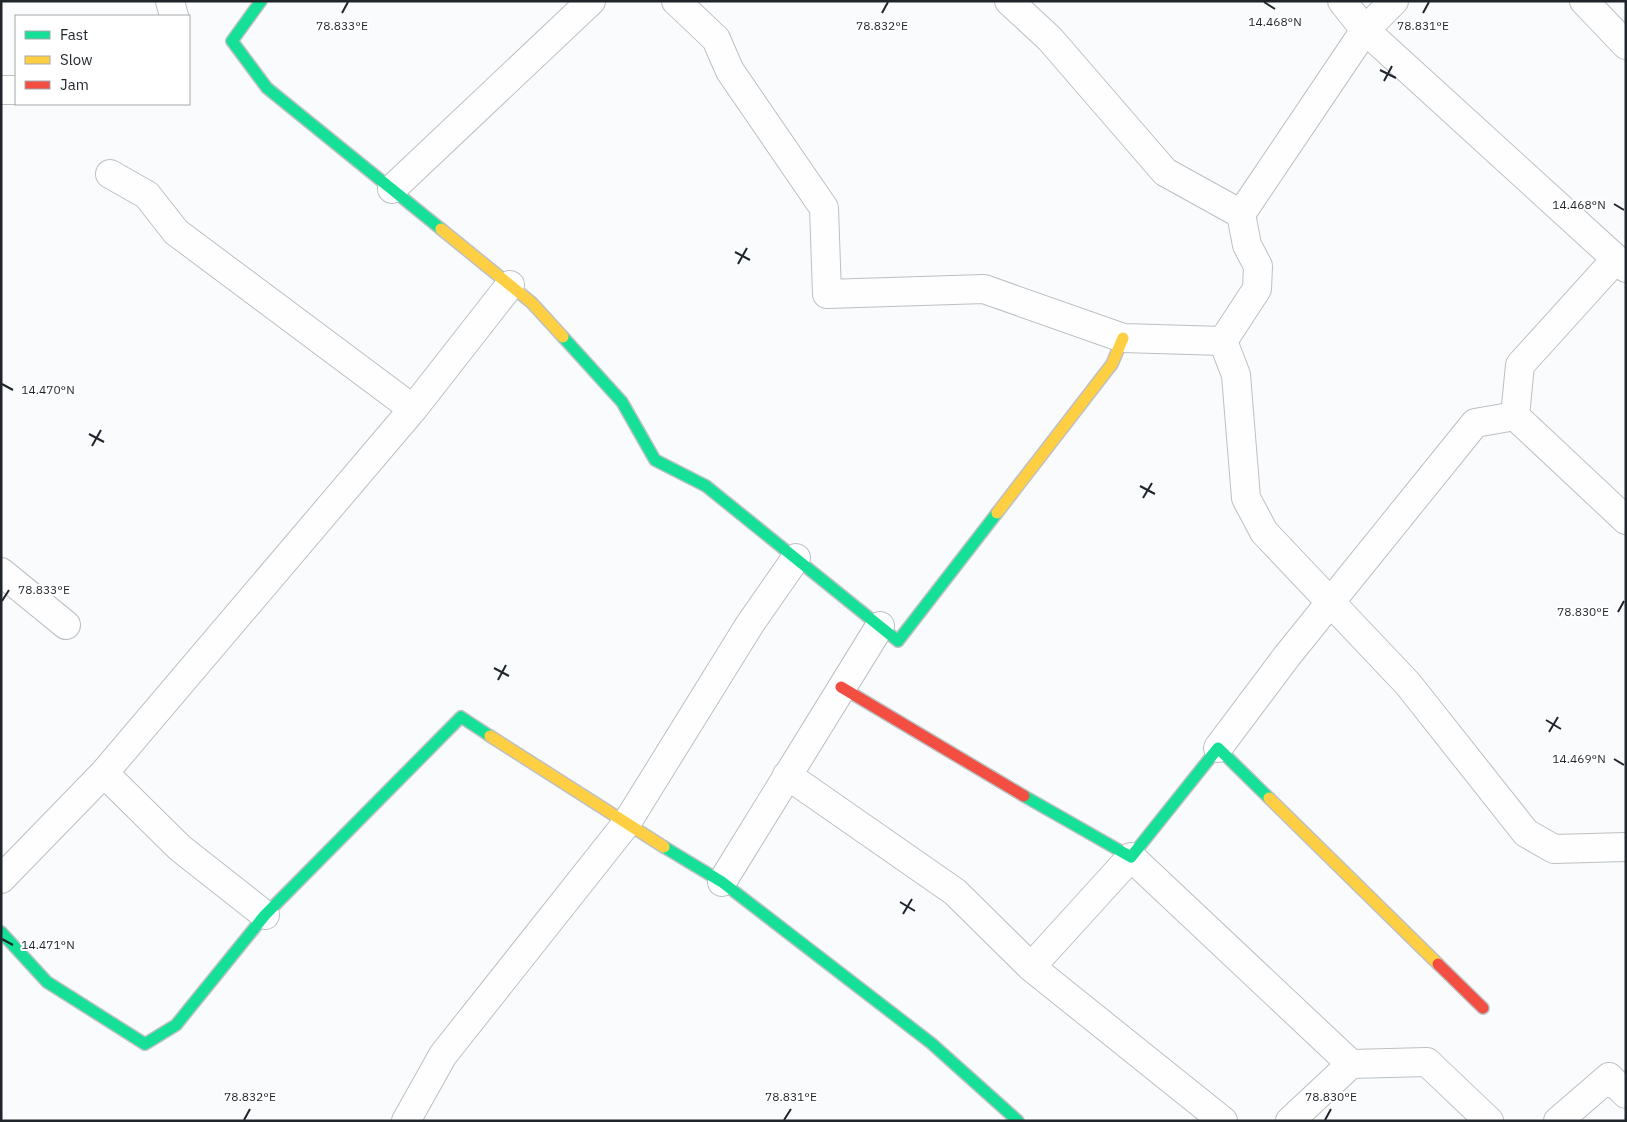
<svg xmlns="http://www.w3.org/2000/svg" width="1627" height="1122" font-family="'IBM Plex Sans',sans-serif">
<rect width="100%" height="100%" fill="#f9fbfd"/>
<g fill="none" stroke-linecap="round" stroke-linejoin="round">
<defs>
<path id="street" d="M170,1L174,16
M676,1L716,39L730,71L824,208L827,294L984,289L1123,338L1223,341
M1009,1L1050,39L1165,172L1241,214
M1342,1L1365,30L1626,268
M1584,1L1626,45
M1,90H16
M110,174L147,195L176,232L413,409
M392,189L591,1
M1223,341L1236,375L1246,498L1264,532L1408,684L1526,833L1554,849L1626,847
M1223,341L1257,289L1258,266L1247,245L1241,214L1365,30L1394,1
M1515,416L1626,520
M1,572L66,625
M1218,748L1287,656L1475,423L1515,416L1520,365L1616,259
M104,773L180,848L265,915
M787,775L955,892L1031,967L1223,1121
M1,879L104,773L413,409L510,285
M722,882L880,626
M1031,967L1131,857L1351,1064
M406,1121L443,1055L626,824L750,624L796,558
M1290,1121L1351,1064L1427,1062L1489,1121
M1558,1121L1609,1077L1626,1094"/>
<path id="fast" d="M261,1L232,41L267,88L441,229
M563,337L622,402L655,460L706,486L898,641L997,513
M1024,796L1131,857L1218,748L1269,798
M664,847L722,882L931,1043L1018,1121
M1,932L47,982L145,1044L176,1025L265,915L461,717L490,736"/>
<path id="slow" d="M441,229L532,303L563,337
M997,513L1112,364L1123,338
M490,736L664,847
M1269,798L1438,964"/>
<path id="jam" d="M841,687L1024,796
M1438,964L1483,1008"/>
</defs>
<use href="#street" stroke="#bcc0c3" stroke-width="30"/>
<use href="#fast" stroke="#bcc0c3" stroke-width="14"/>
<use href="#slow" stroke="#bcc0c3" stroke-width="14"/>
<use href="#jam" stroke="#bcc0c3" stroke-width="14"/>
<use href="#street" stroke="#fefeff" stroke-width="28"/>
<use href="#fast" stroke="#16e098" stroke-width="11"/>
<use href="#slow" stroke="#ffcf43" stroke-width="11"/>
<use href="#jam" stroke="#f24e42" stroke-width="11"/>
</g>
<path fill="none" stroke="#1f252b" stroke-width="2" d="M1264,2L1275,9M342,13L348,2M882,13L888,2M1423,13L1429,2M1380,70L1396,78M1384,81L1392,66M1614,204L1624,210M735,252L750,260M738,264L747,248M2,384L13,390M89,434L104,442M92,446L101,430M1140,486L1155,494M1143,498L1152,483M2,601L9,590M1618,612L1624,601M494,668L509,676M498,680L506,665M1546,720L1561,729M1549,732L1558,717M1614,759L1624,765M900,902L915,911M903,914L912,899M2,939L13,945M244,1120L250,1109M784,1120L791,1109M1325,1120L1331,1109"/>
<g font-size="12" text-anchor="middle" fill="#1f252b" stroke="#fff" stroke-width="4" stroke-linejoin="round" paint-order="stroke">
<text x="1275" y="26">14.468°N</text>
<text x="882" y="30">78.832°E</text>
<text x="1423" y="30">78.831°E</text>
<text x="342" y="30">78.833°E</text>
<text x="1579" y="209">14.468°N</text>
<text x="48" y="394">14.470°N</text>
<text x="44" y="594">78.833°E</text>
<text x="1583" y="616">78.830°E</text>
<text x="1579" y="763">14.469°N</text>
<text x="48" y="949">14.471°N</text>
<text x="250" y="1101">78.832°E</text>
<text x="791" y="1101">78.831°E</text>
<text x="1331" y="1101">78.830°E</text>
</g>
<rect width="1627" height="1122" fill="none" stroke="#1f252b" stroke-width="5"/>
<rect x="15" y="15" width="175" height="90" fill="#ffffff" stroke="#a5a8aa"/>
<rect x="25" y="31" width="25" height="8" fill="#16e098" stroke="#a5a8aa"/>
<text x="60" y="40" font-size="15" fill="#1f252b">Fast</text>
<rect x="25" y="56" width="25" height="8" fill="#ffcf43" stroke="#a5a8aa"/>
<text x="60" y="65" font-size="15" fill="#1f252b">Slow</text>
<rect x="25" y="81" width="25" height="8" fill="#f24e42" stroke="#a5a8aa"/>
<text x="60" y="90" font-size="15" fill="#1f252b">Jam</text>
</svg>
